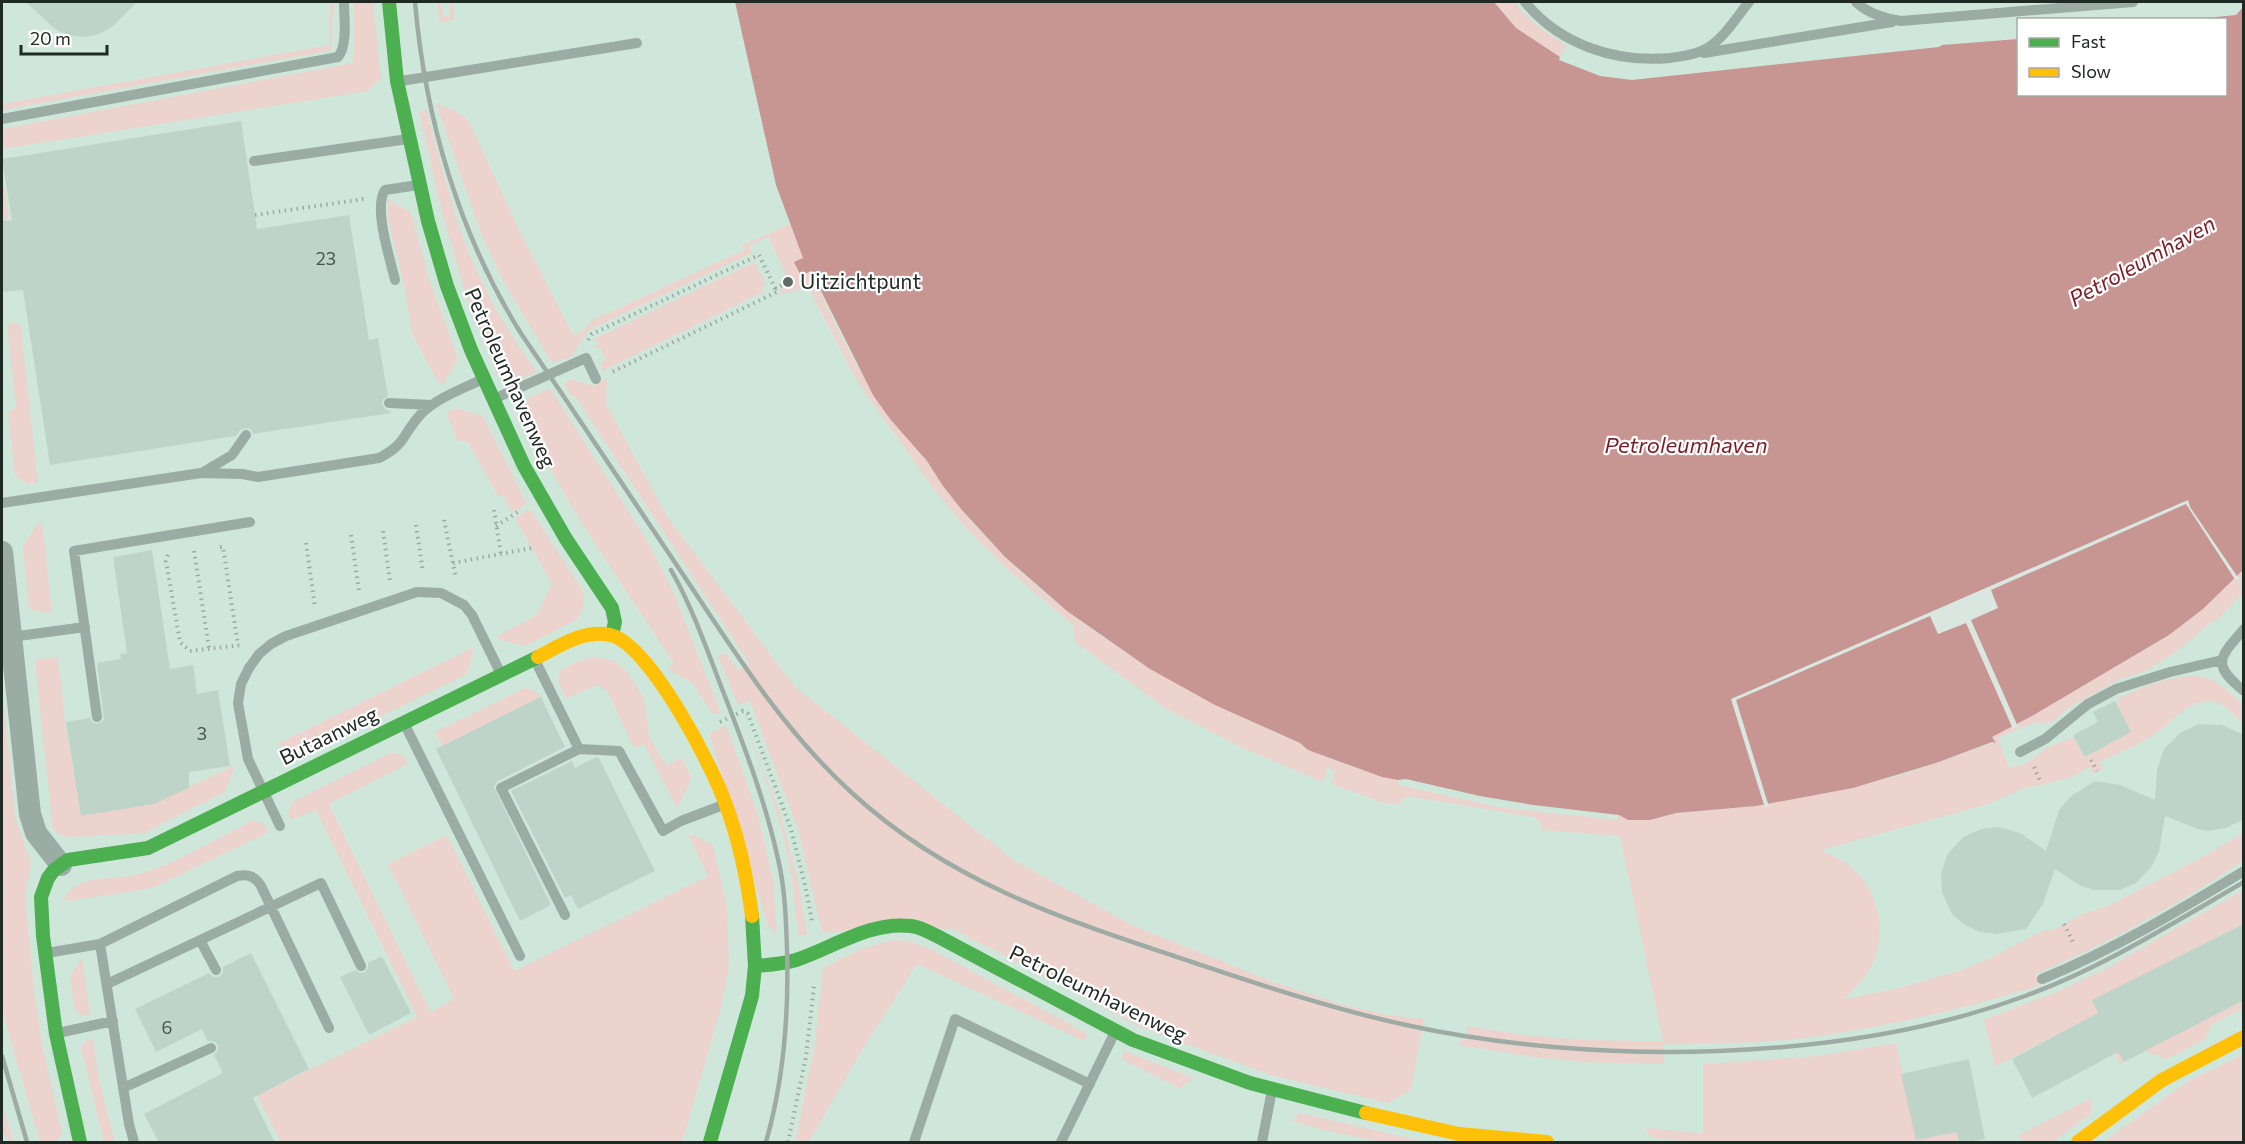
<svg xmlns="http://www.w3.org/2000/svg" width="2245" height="1144" font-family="Commissioner,sans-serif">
<rect width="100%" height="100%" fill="#dae7e0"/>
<path fill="#cfe7da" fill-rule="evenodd" d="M2,2H2243V1142H2ZM2018,20H2226V94H2018Z"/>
<path fill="#edd3ce" d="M330,2H333L332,50L2,110V104L329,45Z
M354,2H373L381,78L368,91L2,149V129L353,63Z
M437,2H441L443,17L450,16V2H454V20L439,22Z
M1494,2H1515C1526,20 1547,33 1566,45L1560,57L1516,28Z
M436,103L463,115L470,123L519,230L573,335L581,332L593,320L744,250L742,245L790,224L804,258L801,275L810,271C824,300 837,329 852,357C871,391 902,428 926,460C938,476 947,493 960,508C1051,617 1171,688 1300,743L1302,746L1339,762L1391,779L1398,780L1399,785L1503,808L1617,820L1619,815L1628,820H1650L1676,813L1756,806L1853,788L1904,774L1996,742L1992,737L2032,716L2169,635L2203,609L2243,570V593L2216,621L2214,620L2176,652L2144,672L2120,679L2070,707L2052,722L2037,724L2035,722L1998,738L2009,768L2026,764L2048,747L2074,737L2085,757L2131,732L2117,705L2119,698C2137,688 2185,671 2205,677C2219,681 2232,695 2243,704V723C2234,715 2222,701 2209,701C2189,700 2172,721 2158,732C2143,744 2117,753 2100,762L2103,769L2093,774L2089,767L2073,777L2025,788L1988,804L1821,850C1832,856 1844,860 1853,869C1882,896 1889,941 1866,975C1860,985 1851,991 1844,999L1895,989L1959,971L1991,958L2015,945L2043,931L2056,929L2082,914L2108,906L2208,854L2243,833V861C2178,904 2109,943 2036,974L2041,985C1965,1009 1884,1027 1805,1038C1758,1044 1711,1043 1664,1044V1064L1586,1062L1533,1057L1459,1045L1461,1039L1468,1040L1470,1034L1466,1033L1468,1026C1535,1039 1595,1041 1663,1041L1620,836L1541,830L1540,821L1533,817L1407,796L1398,804L1384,803L1331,784L1335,771L1327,768L1323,782L1245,749L1165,708L1075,642L1074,626L1007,569L965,527L933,488L858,383L808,287L778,295L781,293L780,290L791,285L768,237L749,246L752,253L589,330L571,357L552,363L505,284L481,234Z
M427,110L429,121C444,175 457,232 482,282C497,313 516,344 537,372L516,381L498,377L463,285L443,216L419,112Z
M2,162L8,219L2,220Z
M388,199L411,213L429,279L458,358L443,385L436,379L412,334L405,290L388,219Z
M755,262L766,285L762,288L763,292L603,371L600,363L606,360L600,347L596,349L595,346L599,344L597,340L592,342L596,338Z
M20,323L38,483L28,484L15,476L8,412L16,407L7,324Z
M607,378L606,404L666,515L794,686L1015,861L1134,926L1273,982L1343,1005L1387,1015L1424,1019L1411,1090L1388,1103L1271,1075L1142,1028L953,929L822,932L799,832L750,701L738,705L718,656L726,653L739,671L749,663L575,396L572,397L563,384L570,379L593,386Z
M550,388L646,539L676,598L721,714L712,713L693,684L669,670L668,667L674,664C621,581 562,502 522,411L528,398Z
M456,408L483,416L527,504L512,512L503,496H498L468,442L458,441L446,413Z
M530,509L581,588C586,601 585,611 575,621L524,646L498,639L497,636L537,615L552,584L515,518Z
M42,523L52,612C43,613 37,612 29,608L23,546L36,525Z
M474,647L467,674L298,757L277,744Z
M58,657L65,722L81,815L193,785L236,765L225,792L144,833L71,837L60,835L53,830L35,662L37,659Z
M595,657L615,661L628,673L644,698L649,736L666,766L681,758L692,778L677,808L644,744L634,748L607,691L596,685L566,699L558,681L560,670L581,660Z
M2,684L15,818L31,863L25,897L34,991L42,1044L62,1133L57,1142H40L2,1010Z
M525,688L537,692L541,697L442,746L435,732Z
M744,721L779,810L798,880L807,935L798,936C795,904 792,871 784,840C774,799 758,760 744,721Z
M726,725L758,815L773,880L777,934L768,925L709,734Z
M393,752L404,756L408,764L329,804L430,1012L454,999L388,864L447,835L514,971L708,876L688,835H693L713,845L727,909L729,966L719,1015L682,1142H281L257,1096L417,1017L316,810L292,820L288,813L292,802Z
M254,820L264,824L269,832L153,888L74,900V902L64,899C77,874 112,880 136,875C172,866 219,837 254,820Z
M2243,890V924L2093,1000L2124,1062L2120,1064L2094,1015L1995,1067L1984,1020L2054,993L2107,968Z
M892,940L908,941L931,949L1088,1034L1084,1041L917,964L862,1050L809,1142H795L815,1044L823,968L859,950Z
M80,960H82L90,1015L83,1016L75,1011L70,976Z
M2243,1000V1008L2212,1024L2205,1039L2167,1059L2147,1052L2146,1050Z
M93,1039L99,1081L115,1142H104L81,1047L87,1040Z
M1896,1043L1916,1140L1957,1132L1959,1142H1701L1653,1138L1648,1134L1644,1125L1646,1128L1703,1133V1064L1819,1056Z
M1125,1051L1196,1079L1186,1082L1181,1089L1121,1059Z
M2243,1054V1142H2103L2187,1082Z
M2091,1098V1114L2052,1142H2024L2018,1136Z
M2,1105L14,1142H10L2,1132Z
M1300,1113L1304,1114L1426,1142H1381L1327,1131L1292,1121Z"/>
<path fill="#c79693" d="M735,2H1494L1516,28L1560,57L1559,60L1600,76L1632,80L1939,47L1942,45L2018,39V94H2226V20L2196,19L2236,15L2243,7V570L2203,609L2169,635L2032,716L1992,737L1996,743L1992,742L1936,763L1853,788L1756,806L1676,813L1650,820H1628L1619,815L1533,805L1480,796L1406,779L1398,780L1382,777L1308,750L1300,743L1215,705L1150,669L1067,611L1005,557L961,509L943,486L927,461L890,419L873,395L811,271L801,276L794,262L803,258L776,185Z"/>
<path fill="#dae7e0" d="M2188,500L2190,507L2239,579L2236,581L2186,504L1991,590L1998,608L1971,620L2018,727L2013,729L1966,623L1938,634L1930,616L1736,700L1769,807L1765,808L1731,699Z"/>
<path fill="#bfd4c9" d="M26,2H137L112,27L97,35L84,37L69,35L56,30Z
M241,121L257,229L349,215L369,340L378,338L388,396L383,399L382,403L385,409L390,411L391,413L253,434L251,429L246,428L240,430L236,436L50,465L23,290L2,292V221L12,220L2,159Z
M152,550L170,669L193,665L197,694L218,690L230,766L189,772V788L154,804L81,816L66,722L90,718L92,722L97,724L104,720L97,663L121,659L120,654L127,653L113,557Z
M541,697L565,747L498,781L494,787L551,905L520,921L436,749Z
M2115,701L2131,732L2085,757L2073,735L2098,722L2093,712Z
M2199,724L2222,725L2244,735V819L2226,828L2209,831L2198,829L2165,816L2159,851L2152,866L2136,883L2120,890H2094L2079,885L2055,869L2043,904L2026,929L1997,934L1980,932L1965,925L1952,914L1942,893L1941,874L1947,855L1963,837L1981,829L1999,827L2020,833L2046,851L2059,810L2070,797L2095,781L2120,785L2155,800L2157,770L2164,749L2180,733Z
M596,757L599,758L655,871L578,909L571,895L565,898L511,791L572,761L575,768Z
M2244,924V1000L2124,1062L2118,1052L2032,1098L2012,1059L2098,1013L2092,1000Z
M251,953L309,1069L253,1098L275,1143H159L144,1114L223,1073L214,1055L217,1052L218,1045L215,1042L207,1041L202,1029L156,1052L135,1009L209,973L213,977H219L223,973V967Z
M382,956L411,1013L369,1035L340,977L355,970L360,973L365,972L368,967V963Z
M1969,1059L1985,1139L1959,1143L1957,1132L1916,1140L1901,1074Z"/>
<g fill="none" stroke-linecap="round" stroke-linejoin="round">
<path stroke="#9ba9a2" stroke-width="4" stroke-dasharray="1.5 4.5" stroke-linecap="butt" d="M255,215L364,199
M775,289L788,282
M588,340L592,334L759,255L777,292L612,372
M494,510L501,554
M444,520L456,578
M416,525L423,572
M496,526L518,512
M383,531L390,581
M351,535L359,591
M306,543L315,607
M220,547H223L238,645
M194,551L209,648
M168,555L166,561L180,642L190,651L241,645
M453,563L532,548
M720,722L743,711L748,714L791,829L805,885L812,921
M2091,760L2097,771
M2034,767L2041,783
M2064,924L2074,944
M788,1142L806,1057L814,986"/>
<path stroke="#9aaca4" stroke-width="10" d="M1525,2C1560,45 1616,63 1670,58C1685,56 1701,54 1713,44C1728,33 1738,15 1749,2
M1856,2C1869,14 1884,18 1901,21L2133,2
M1704,53L1892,22
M401,81L637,43
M2,119L338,57C348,45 344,17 344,2
M254,161L408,139
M395,280C390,258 373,208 385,190L418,185
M496,398L586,358L596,379
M389,403L432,405
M205,471L232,455L246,435
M2,503L201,473L242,474L258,477L379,458C407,444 403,433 421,414C437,398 462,389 483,379
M2244,629C2219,658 2211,664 2244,691
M11,637L85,627
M535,660L579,749L619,751L663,831L681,821L723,805
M97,717L74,551L250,522
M405,725L520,956
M2020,752L2045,739L2088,704L2116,689L2170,672L2222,660
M280,826L248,759L238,703L241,684L249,668L259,654L271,644L286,636L417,592L441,593L464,605L472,615L500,672
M565,915L501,788L579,749
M200,940L216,970
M100,944L129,1124L134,1142
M47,953L100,944L237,876C248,874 255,876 261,886L329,1028
M2042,979C2113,950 2178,911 2244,871
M107,984L321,883L361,966
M58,1033L113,1021
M123,1088L211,1048
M914,1142L955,1019L1090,1084
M1061,1142L1114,1034
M1262,1142L1272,1090"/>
<path stroke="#9aaca4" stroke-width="22" d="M2,552L30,814L36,833L61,865"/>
<path stroke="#4caf50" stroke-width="14" d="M389,2L397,81L428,221L447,286L471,350L524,466L566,539L612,608L615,622L612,635
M755,966C769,965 783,964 796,960C832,948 871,921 911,926C920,927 929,932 937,936L1133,1040L1250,1083L1366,1113
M80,1142L56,1034L43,936L41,897L48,878L54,870L68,860L148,848L538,657
M710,1142L752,996L755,966L752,916"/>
<path stroke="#ffc107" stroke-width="14" d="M538,657C559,646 585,629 610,635C649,643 713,767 726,805C739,840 747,878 752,916
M1366,1113L1459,1134L1547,1142
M2078,1142L2162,1080L2244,1037"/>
<path stroke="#9eaba4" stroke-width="4.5" d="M415,2C425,118 459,235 522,335C578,417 633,500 688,582C737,656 785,732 852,793C950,883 1065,920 1189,961C1261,985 1332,1009 1406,1025C1594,1066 1844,1063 2025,996C2102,968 2173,923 2244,882
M671,570C694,610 709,656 726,699C746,751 766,804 778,859C785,888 786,919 787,949C789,1015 784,1079 766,1142
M2,1056L27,1142"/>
</g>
<circle fill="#616c66" stroke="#fff" stroke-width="2" cx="788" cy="282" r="6"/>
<g text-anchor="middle" stroke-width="4.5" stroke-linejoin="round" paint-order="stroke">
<g font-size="18" fill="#48554f">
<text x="326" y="265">23</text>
<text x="202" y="740">3</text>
<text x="167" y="1034">6</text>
</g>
<g font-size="21" fill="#202a25" stroke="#fff" text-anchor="start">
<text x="800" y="289">Uitzichtpunt</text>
</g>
<g font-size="21" fill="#202a25" stroke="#fff">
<text transform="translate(510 378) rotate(66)" y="7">Petroleumhavenweg</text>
<text transform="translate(329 736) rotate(-26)" y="7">Butaanweg</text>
<text transform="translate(1098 994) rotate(26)" y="7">Petroleumhavenweg</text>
</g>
<g font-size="22" font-style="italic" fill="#7a1e26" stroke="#fff">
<text transform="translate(2142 261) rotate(-29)" y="8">Petroleumhaven</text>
<text x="1686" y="453">Petroleumhaven</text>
</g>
</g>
<rect width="2245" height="1144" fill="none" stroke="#202a25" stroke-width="6"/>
<rect x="2017" y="18" width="210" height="78" fill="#ffffff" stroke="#a6aaa8" stroke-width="1.5"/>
<rect x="2029" y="38" width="30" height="9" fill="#4caf50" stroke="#a6aaa8" stroke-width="1.5"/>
<text x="2071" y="48" font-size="18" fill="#202a25">Fast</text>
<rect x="2029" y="68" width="30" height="9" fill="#ffc107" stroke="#a6aaa8" stroke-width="1.5"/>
<text x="2071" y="78" font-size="18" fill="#202a25">Slow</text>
<path d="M21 45v9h86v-9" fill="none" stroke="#202a25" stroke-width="3"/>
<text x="30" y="45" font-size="18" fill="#202a25" stroke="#ffffff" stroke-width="4.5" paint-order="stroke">20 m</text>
</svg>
